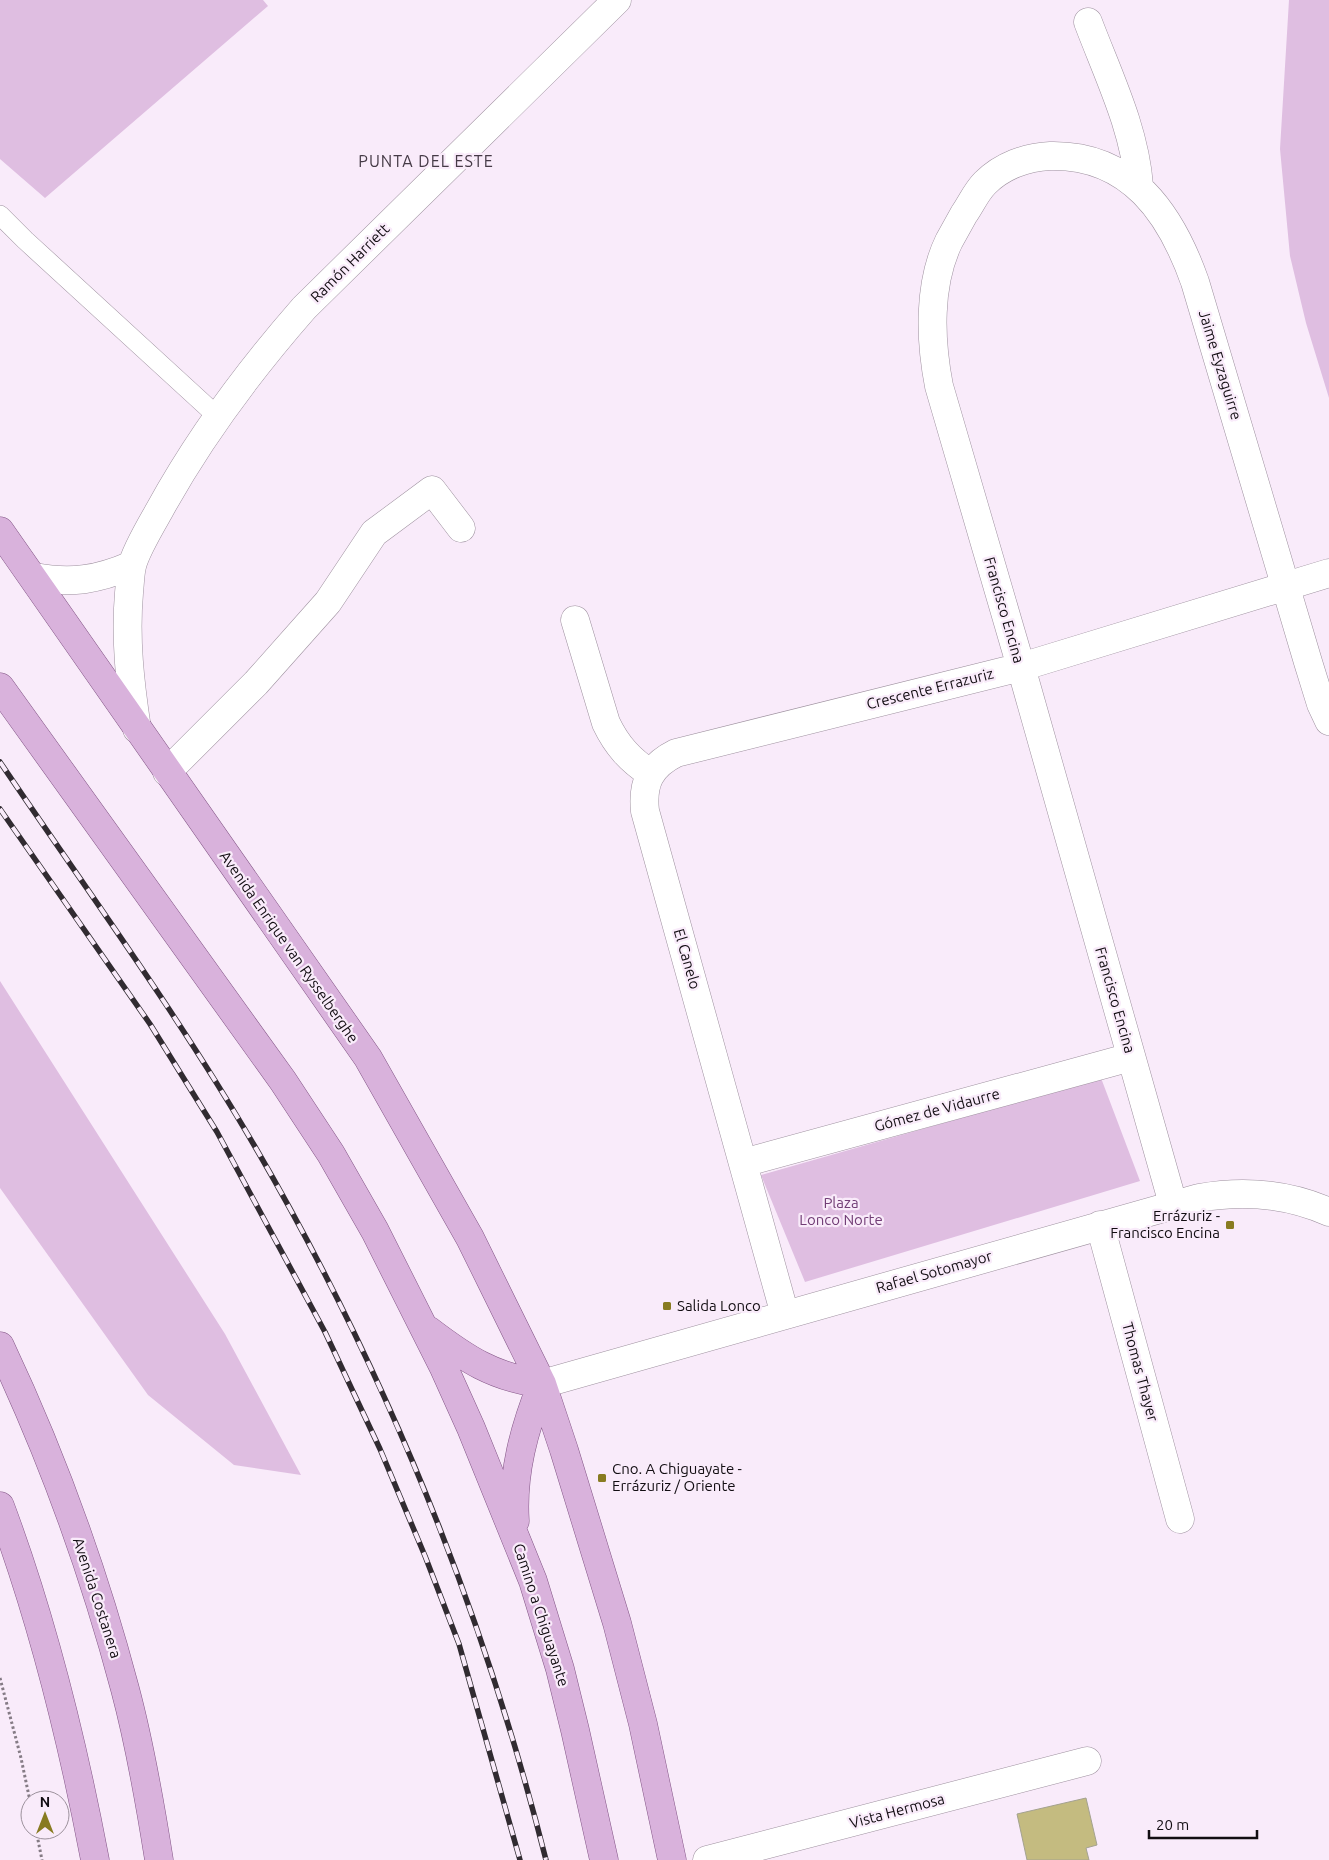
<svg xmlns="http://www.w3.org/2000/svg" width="1329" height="1860" font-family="Ubuntu,sans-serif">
<rect width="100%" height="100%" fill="#f9ebfa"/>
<path fill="#dfbee1" d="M0,0H263L268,6L45,198L0,159Z
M1289,0H1329V398L1306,323L1290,256L1280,149Z
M0,981L225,1334L301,1475L234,1465L148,1395L0,1188Z
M1101,1078L1140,1181L805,1282L761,1175Z"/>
<path fill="#c4bb80" stroke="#a4a290" d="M1086,1798L1097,1845L1086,1848L1089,1860H1027L1017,1814Z"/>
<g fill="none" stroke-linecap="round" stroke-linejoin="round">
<defs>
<path id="service" d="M0,215L25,240L217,416"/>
<path id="minor" d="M1088,22C1108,75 1135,129 1139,186
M34,577C71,584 97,580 132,565
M575,620L606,723C617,746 630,760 651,774
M137,729C130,683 125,639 129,593C130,584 130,574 132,566C135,552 151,525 159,511C200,436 248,372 304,308L617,0
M167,772L256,683L328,602L374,533L432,490L461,528
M743,1163L1131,1057
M1173,1204L1021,667L939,386C930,340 928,284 949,241C954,232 959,223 964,214C971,204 976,192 985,183C1002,166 1026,157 1050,156C1131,154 1171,214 1195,282L1308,662L1321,704L1329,721
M1100,1225L1180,1519
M785,1315L645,811C642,783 650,766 676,753L1021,667L1329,573
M542,1384L1199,1198C1244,1190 1286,1193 1329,1212
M707,1860L1087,1761"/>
<path id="primary" d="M0,531L368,1058L470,1238L542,1384L564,1450L617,1623L643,1724L672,1860
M0,687L283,1081L331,1154L375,1231L444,1368L471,1428L533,1581L560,1669L575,1730L604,1860
M428,1330C466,1359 493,1377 542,1384
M0,1346C52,1456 94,1572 125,1689C140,1745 150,1803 159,1860
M0,1506C43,1621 72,1739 95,1860
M515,1521C512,1473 524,1429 542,1384"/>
</defs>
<use href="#service" stroke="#9e919f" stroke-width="20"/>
<use href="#minor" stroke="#9e919f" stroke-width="29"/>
<use href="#primary" stroke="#835686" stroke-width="29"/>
<path stroke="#857b85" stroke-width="3" stroke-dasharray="2.5 2.5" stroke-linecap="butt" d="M0,1678L21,1758L30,1801
M36,1830L42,1860"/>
<use href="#service" stroke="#fff" stroke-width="19"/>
<use href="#minor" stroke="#fff" stroke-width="28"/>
<use href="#primary" stroke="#d9b2dc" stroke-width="28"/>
<defs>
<path id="rail" d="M0,762C86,889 177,1013 254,1145C384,1368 483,1610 546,1860
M0,809L150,1024L217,1132L325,1332L380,1449L425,1556L459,1644L520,1860"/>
</defs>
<use href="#rail" stroke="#312b31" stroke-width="5.5"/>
<use href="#rail" stroke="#f9ebfa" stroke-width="4" stroke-dasharray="11" stroke-linecap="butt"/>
</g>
<g fill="#887b21" stroke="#f9ebfa" stroke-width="2">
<rect x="1225" y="1220" width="10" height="10" rx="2.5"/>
<rect x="662" y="1301" width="10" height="10" rx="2.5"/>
<rect x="597" y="1473" width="10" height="10" rx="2.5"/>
</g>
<g text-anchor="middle" stroke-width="4.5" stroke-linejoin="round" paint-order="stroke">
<g font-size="15" fill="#120d12" stroke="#f9ebfa">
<text transform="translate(350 263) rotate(-45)" y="5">Ramón Harriett</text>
<text transform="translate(1220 365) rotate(73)" y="5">Jaime Eyzaguirre</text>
<text transform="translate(1004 610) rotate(74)" y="5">Francisco Encina</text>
<text transform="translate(930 689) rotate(-14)" y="5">Crescente Errazuriz</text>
<text transform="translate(289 947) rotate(55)" y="5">Avenida Enrique van Rysselberghe</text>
<text transform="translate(687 959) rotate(74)" y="5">El Canelo</text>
<text transform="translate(1115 1000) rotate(74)" y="5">Francisco Encina</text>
<text transform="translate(937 1110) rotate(-15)" y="5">Gómez de Vidaurre</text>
<text transform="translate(934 1272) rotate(-16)" y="5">Rafael Sotomayor</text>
<text transform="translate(1140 1372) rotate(75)" y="5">Thomas Thayer</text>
<text transform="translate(97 1598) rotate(72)" y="5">Avenida Costanera</text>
<text transform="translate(541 1615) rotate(72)" y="5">Camino a Chiguayante</text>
<text transform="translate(897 1811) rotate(-15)" y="5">Vista Hermosa</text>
</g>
<g font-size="15" fill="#723e76" stroke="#f9ebfa">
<text x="841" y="1208">Plaza<tspan x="841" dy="17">Lonco Norte</tspan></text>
</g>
<g font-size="15" fill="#120d12" stroke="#f9ebfa" text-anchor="start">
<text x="1220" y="1221" text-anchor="end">Errázuriz -<tspan x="1220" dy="17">Francisco Encina</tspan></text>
<text x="677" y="1311">Salida Lonco</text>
<text x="612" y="1474">Cno. A Chiguayate -<tspan x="612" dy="17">Errázuriz / Oriente</tspan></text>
</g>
<g font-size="16" letter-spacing="1" fill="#453a46" stroke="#f9ebfa">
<text x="426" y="167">PUNTA DEL ESTE</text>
</g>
</g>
<g transform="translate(45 1815)"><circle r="24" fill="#f9ebfa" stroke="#9d929d"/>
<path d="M0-4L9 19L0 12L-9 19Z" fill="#887b21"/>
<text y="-8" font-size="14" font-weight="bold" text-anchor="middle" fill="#120d12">N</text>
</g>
<path d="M1149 1830v8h108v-8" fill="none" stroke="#120d12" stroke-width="2.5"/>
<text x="1156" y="1830" font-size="15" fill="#120d12" stroke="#f9ebfa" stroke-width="4" paint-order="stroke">20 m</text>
</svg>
